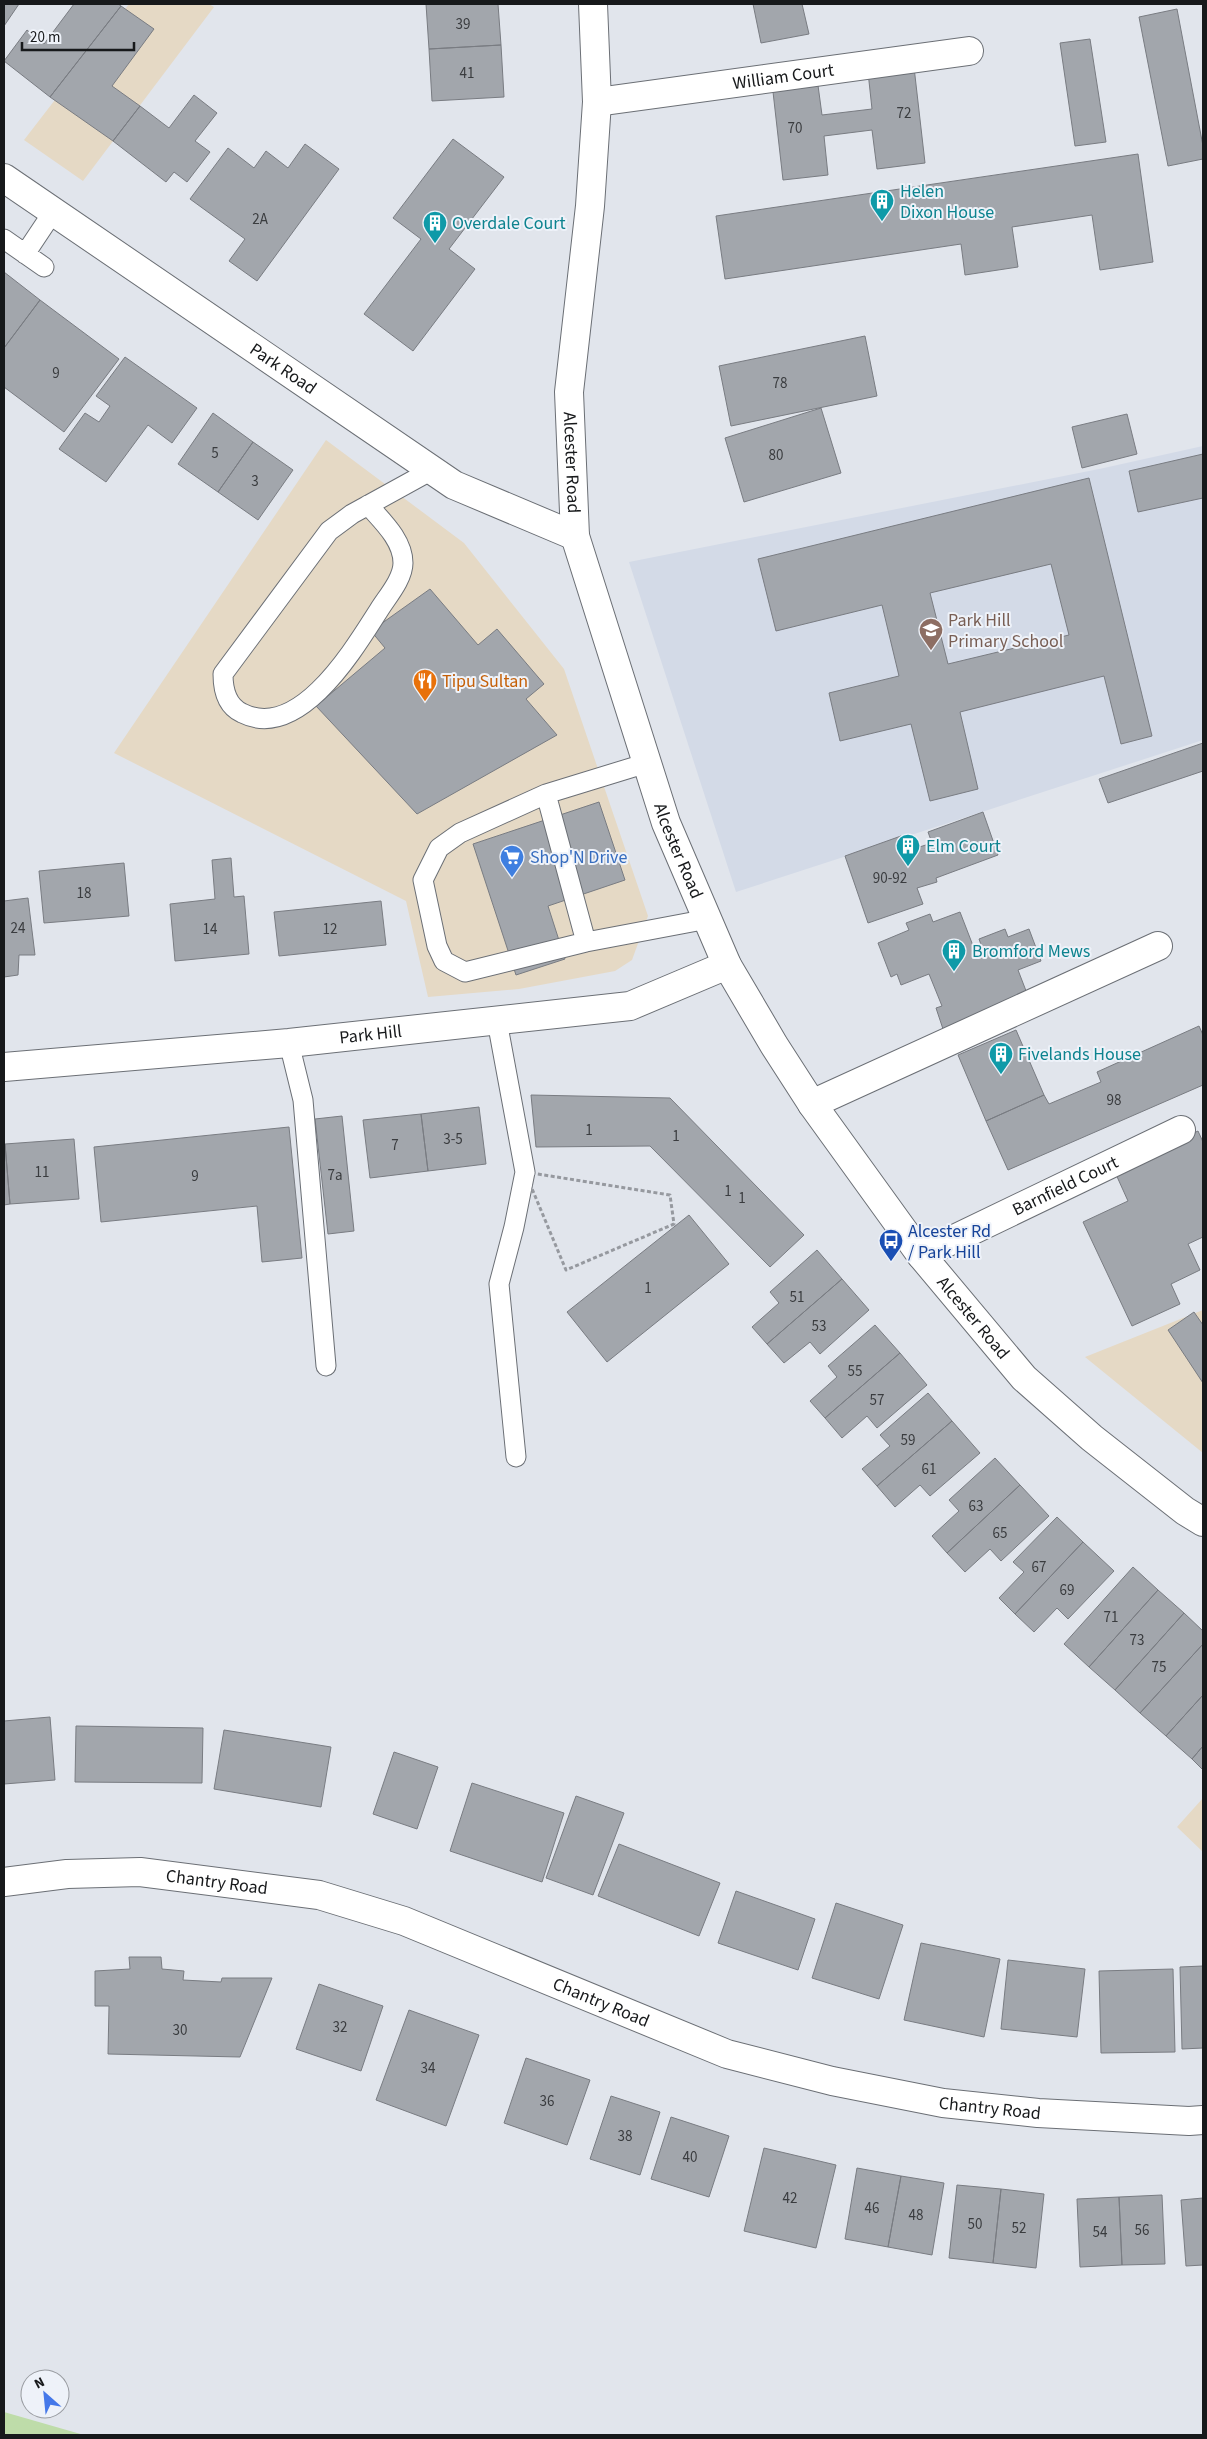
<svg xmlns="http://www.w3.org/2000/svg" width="1207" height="2439" font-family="'Source Sans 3',sans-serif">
<rect width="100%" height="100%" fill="#e1e5ec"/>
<path fill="#e5d9c5" d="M129,4H209L214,7L83,181L24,140Z
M326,440L464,543L564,669L648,916L632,960L615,971L519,989L428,997L406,901L114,753Z
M1203,1310V1453L1085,1357Z
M1203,1798V1852L1177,1827Z"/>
<path fill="#d3dae7" d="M1203,446V740L736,892L629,562L1104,468Z"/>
<path fill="#bedca9" d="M4,2412L84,2435H4Z"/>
<path fill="#a2a6ac" stroke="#797c82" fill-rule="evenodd" d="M4,4H19L4,26Z
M74,4H118L121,6L50,97L4,61L27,30L44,44Z
M426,4H498L501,45L429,49Z
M753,4H802L809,34L761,43Z
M121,6L154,29L112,86L140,106L113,141L50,97Z
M1177,9L1203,146V159L1168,166L1139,17Z
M1090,39L1106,142L1075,146L1060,43Z
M501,45L504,97L432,101L429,49Z
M914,67L925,163L877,169L872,130L824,136L828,175L783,180L772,83L817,78L822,115L872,109L868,72Z
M194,95L217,113L195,141L210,152L187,182L174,172L166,182L113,141L140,106L169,128Z
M453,139L504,177L449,249L475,269L413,351L364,314L421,239L393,218Z
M305,144L339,169L257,281L229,261L245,239L190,199L228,148L254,168L266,151L288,168Z
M1138,154L1153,262L1100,270L1092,215L1012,227L1018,267L965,275L961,244L725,279L716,216Z
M4,272L40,300L4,348Z
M40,300L119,359L64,432L4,387V348Z
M865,336L877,396L731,426L719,366Z
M125,357L197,408L172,443L148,425L106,482L59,449L85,413L99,422L110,406L96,396Z
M821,408L841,473L744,502L725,438Z
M213,413L253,442L218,492L178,464Z
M1127,414L1137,454L1082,468L1072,427Z
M253,442L293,470L258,520L218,492Z
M1203,454V498L1138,512L1129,471Z
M1089,478L1152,736L1121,744L1104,676L960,712L978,789L930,801L911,724L840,741L829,693L899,676L882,605L776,631L758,559ZM1051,564L1069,635L948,664L930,593Z
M430,589L478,645L497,629L544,684L526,699L557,735L417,814L316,706L385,648L371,631Z
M1203,743V771L1108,803L1099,779Z
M599,802L625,880L548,906L565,959L516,975L473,844Z
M983,812L998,855L936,878L937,882L917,888L923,904L868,923L845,856L901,836L907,851L932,843L928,832Z
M231,858L234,897L244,896L249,954L175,961L170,904L215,899L212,860Z
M124,863L129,916L44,923L39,871Z
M28,898L35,955H19L18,975L4,977V901Z
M381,901L386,945L279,956L274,912Z
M960,912L977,956L984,953L979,939L1005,929L1008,937L1029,929L1041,961L1018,970L1028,996L943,1029L936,1008L942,1006L929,974L901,985L897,974L891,977L878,943L909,930L906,923L930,914L933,922Z
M1199,1026L1203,1035V1085L1008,1170L986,1121L1044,1095L1049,1104L1101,1082L1097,1072Z
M1016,1030L1044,1095L986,1121L958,1055Z
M531,1095L670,1098L804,1235L770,1267L650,1146L536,1147Z
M479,1107L486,1164L428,1171L421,1114Z
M421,1114L428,1171L370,1178L363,1120Z
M342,1116L354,1231L328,1234L315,1119Z
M289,1127L302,1258L262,1262L257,1206L101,1222L94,1147Z
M1198,1131L1203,1142V1237L1188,1244L1200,1270L1171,1284L1180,1304L1132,1326L1083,1222L1128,1201L1114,1170Z
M74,1139L79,1199L10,1204L5,1144Z
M5,1144L10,1204L4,1205V1145Z
M689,1215L729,1264L607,1362L567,1312Z
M817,1250L842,1279L767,1344L752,1327L779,1303L770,1292Z
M842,1279L869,1310L820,1354L810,1342L784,1363L767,1344Z
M1194,1312L1203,1325V1383L1168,1330Z
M875,1325L900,1353L825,1418L810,1401L837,1377L828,1366Z
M900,1353L927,1385L877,1428L867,1416L842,1438L825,1418Z
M928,1393L952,1421L877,1486L862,1469L890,1446L880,1435Z
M952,1421L980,1453L930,1496L920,1485L895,1507L877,1486Z
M995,1458L1020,1485L947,1553L932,1536L959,1511L949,1500Z
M1020,1485L1049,1516L1001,1561L990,1549L965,1572L947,1553Z
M1057,1517L1083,1542L1015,1614L999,1598L1024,1572L1013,1562Z
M1083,1542L1114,1571L1068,1619L1057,1608L1034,1632L1015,1614Z
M1133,1567L1158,1590L1089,1667L1064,1644Z
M1158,1590L1184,1613L1115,1690L1089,1667Z
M1184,1613L1203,1631V1644L1140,1713L1115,1690Z
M1203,1644V1695L1166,1736L1140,1713Z
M1203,1695V1746L1192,1759L1166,1736Z
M50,1717L55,1780L4,1784V1721Z
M76,1726L203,1728L202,1783L75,1782Z
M224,1730L331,1747L321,1807L214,1789Z
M1203,1746V1770L1192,1759Z
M394,1752L438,1767L417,1829L373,1814Z
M472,1783L564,1813L542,1882L450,1851Z
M576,1796L624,1813L593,1895L546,1878Z
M619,1844L720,1883L699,1936L598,1896Z
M736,1891L815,1919L798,1970L718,1943Z
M836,1903L903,1925L879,1999L812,1978Z
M921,1943L1000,1959L984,2037L904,2020Z
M129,1957H161L162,1969L184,1971L183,1980L221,1982L222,1978H272L240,2057L108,2054L109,2006H95V1971L130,1969Z
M1008,1960L1085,1969L1077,2037L1001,2029Z
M1203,1966V2048L1182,2049L1180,1967Z
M1173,1969L1175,2052L1101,2053L1099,1971Z
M319,1984L383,2006L361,2071L296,2049Z
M409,2010L479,2035L446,2126L376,2100Z
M526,2058L590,2080L567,2145L504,2123Z
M611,2096L660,2112L640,2175L590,2159Z
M671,2117L729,2136L709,2197L651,2179Z
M764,2148L836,2165L816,2248L744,2231Z
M857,2168L901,2176L888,2247L845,2239Z
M901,2176L944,2183L932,2255L888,2247Z
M957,2185L1001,2189L993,2263L949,2258Z
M1001,2189L1044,2194L1036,2268L993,2263Z
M1162,2195L1165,2264L1122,2265L1119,2197Z
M1119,2197L1122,2265L1080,2267L1077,2199Z
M1203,2198V2265L1186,2266L1181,2200Z"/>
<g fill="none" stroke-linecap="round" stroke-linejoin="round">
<defs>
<path id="service" d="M4,239L44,267
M25,254L53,212
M368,505C382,521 403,540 403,563C403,579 387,597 379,610C354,649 299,742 242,713C227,706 223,690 223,674L329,531L352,514L432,470
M647,763L546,794L586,942L708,919
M546,794L460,833L439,848L423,880L437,946L444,961L465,972L586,942
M497,1021L525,1172L514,1227L499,1284L516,1457
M289,1043L303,1100L326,1366"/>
<g id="minor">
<path id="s1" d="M597,102L969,51"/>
<path id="s2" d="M4,178L454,485L575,536"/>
<path id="s3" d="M4,1067L289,1043L630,1006L727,965"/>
<path d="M812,1104L1158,946"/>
<path id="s4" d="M921,1255L1181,1130"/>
<path id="s5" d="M4,1882L67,1874L140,1872L319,1895L404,1921L727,2054L832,2081L943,2103L1038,2113L1189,2121L1203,2120"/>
</g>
<g id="trunk">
<path id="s6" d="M593,4L597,102L590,206L569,392L575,536L666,823L727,965L774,1045L812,1104L921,1255L1024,1378L1092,1438L1185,1511L1203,1522"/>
</g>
</defs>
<use href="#service" stroke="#6b6f75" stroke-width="21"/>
<use href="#minor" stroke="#6b6f75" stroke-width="30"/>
<use href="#trunk" stroke="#6b6f75" stroke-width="30"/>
<path stroke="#96999f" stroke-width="3" stroke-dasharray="4 2.5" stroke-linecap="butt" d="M525,1172L670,1195L674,1224L566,1270Z"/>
<use href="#service" stroke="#fff" stroke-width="19"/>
<use href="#minor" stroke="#fff" stroke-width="28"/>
<use href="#trunk" stroke="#fff" stroke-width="28"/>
</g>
<defs>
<symbol id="building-pin" viewBox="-11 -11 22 30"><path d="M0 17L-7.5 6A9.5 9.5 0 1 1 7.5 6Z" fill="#0f9aa8" stroke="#eef2f9"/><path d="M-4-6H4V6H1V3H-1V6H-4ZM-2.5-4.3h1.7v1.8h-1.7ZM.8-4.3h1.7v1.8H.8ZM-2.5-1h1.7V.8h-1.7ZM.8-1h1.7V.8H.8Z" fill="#fff"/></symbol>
<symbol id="school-pin" viewBox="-11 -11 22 30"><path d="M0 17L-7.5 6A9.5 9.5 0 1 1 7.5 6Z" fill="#8d6e63" stroke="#eef2f9"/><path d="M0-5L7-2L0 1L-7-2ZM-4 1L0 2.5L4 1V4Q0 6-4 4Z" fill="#fff"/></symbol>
<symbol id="restaurant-pin" viewBox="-11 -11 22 30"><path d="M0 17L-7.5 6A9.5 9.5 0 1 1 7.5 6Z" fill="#e8710a" stroke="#eef2f9"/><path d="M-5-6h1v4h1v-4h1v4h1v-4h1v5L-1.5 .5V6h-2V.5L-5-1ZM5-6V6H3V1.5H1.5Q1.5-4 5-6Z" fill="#fff"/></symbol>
<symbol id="supermarket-pin" viewBox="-11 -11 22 30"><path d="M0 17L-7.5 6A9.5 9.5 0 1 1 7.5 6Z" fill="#3f7fe0" stroke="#eef2f9"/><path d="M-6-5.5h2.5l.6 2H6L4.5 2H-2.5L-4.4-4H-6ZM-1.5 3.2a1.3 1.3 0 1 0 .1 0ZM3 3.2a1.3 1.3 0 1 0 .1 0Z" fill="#fff"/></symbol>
<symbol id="bus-pin" viewBox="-11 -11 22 30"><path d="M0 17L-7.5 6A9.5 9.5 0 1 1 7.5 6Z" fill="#1a4fb4" stroke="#eef2f9"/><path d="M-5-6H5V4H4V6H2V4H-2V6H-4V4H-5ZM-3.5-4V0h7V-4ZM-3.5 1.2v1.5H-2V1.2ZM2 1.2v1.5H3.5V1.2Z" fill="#fff"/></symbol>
</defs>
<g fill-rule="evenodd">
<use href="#building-pin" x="868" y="187" width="28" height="38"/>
<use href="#building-pin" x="421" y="209" width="28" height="38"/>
<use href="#school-pin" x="917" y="616" width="28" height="38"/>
<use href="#restaurant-pin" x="411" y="667" width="28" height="38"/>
<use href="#building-pin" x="894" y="832" width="28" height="38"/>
<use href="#supermarket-pin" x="498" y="843" width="28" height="38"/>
<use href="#building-pin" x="940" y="937" width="28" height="38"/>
<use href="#building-pin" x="987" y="1040" width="28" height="38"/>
<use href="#bus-pin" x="877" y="1227" width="28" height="38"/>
</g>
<g text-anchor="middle" stroke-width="4" stroke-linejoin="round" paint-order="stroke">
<g font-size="15" fill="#3a3c3f">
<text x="463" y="29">39</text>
<text x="467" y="78">41</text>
<text x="904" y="118">72</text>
<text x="795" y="133">70</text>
<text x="260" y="224">2A</text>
<text x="56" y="378">9</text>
<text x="780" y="388">78</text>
<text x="215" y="458">5</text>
<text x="776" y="460">80</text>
<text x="255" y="486">3</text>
<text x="890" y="883">90-92</text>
<text x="84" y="898">18</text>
<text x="18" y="933">24</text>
<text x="210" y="934">14</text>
<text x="330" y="934">12</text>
<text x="1114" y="1105">98</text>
<text x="589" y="1135">1</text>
<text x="676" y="1141">1</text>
<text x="453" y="1144">3-5</text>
<text x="395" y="1150">7</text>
<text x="42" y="1177">11</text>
<text x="335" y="1180">7a</text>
<text x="195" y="1181">9</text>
<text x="728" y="1196">1</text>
<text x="742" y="1203">1</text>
<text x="648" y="1293">1</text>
<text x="797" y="1302">51</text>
<text x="819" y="1331">53</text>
<text x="855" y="1376">55</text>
<text x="877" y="1405">57</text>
<text x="908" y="1445">59</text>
<text x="929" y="1474">61</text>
<text x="976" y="1511">63</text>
<text x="1000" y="1538">65</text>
<text x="1039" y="1572">67</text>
<text x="1067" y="1595">69</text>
<text x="1111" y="1622">71</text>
<text x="1137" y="1645">73</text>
<text x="1159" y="1672">75</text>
<text x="340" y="2032">32</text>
<text x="180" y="2035">30</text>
<text x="428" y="2073">34</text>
<text x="547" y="2106">36</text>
<text x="625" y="2141">38</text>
<text x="690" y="2162">40</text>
<text x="790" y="2203">42</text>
<text x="872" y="2213">46</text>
<text x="916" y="2220">48</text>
<text x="975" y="2229">50</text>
<text x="1019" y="2233">52</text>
<text x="1142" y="2235">56</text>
<text x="1100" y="2237">54</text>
</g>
<g font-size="18" fill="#17191b" stroke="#eef2f9">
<text dy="6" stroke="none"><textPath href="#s1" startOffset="188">William Court</textPath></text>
<text dy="6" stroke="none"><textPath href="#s2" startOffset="338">Park Road</textPath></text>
<text dy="6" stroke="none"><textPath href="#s6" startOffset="460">Alcester Road</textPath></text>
<text dy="6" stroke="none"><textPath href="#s6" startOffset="865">Alcester Road</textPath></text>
<text dy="6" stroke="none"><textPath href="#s3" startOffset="368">Park Hill</textPath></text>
<text dy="6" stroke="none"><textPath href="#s4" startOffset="160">Barnfield Court</textPath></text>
<text dy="6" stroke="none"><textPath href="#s6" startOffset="1420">Alcester Road</textPath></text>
<text dy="6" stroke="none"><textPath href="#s5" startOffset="214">Chantry Road</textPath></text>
<text dy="6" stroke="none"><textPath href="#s5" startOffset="619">Chantry Road</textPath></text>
<text dy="6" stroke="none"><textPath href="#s5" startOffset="1024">Chantry Road</textPath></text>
</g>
<g font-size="18" fill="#0d838f" stroke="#eef2f9" text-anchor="start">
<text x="900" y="197">Helen<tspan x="900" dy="21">Dixon House</tspan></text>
<text x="452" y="229">Overdale Court</text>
<text x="926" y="852">Elm Court</text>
<text x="972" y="957">Bromford Mews</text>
<text x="1018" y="1060">Fivelands House</text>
</g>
<g font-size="18" fill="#785e54" stroke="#eef2f9" text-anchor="start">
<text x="948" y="626">Park Hill<tspan x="948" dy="21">Primary School</tspan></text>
</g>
<g font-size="18" fill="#c56008" stroke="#eef2f9" text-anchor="start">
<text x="442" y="687">Tipu Sultan</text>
</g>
<g font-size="18" fill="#366cbe" stroke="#eef2f9" text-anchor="start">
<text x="530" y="863">Shop'N Drive</text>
</g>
<g font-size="18" fill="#164399" stroke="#eef2f9" text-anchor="start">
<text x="908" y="1237">Alcester Rd<tspan x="908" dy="21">/ Park Hill</tspan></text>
</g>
</g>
<rect width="1207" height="2439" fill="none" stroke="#17191b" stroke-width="10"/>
<g transform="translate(45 2394) rotate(333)"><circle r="24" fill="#eef2f9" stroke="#989ba0"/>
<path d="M0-4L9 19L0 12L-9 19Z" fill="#4578e9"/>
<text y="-8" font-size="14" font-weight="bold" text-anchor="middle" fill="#17191b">N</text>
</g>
<path d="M22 42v8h112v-8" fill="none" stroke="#17191b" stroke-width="2.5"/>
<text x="30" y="42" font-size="15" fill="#17191b" stroke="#eef2f9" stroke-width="4" paint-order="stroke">20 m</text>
</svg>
